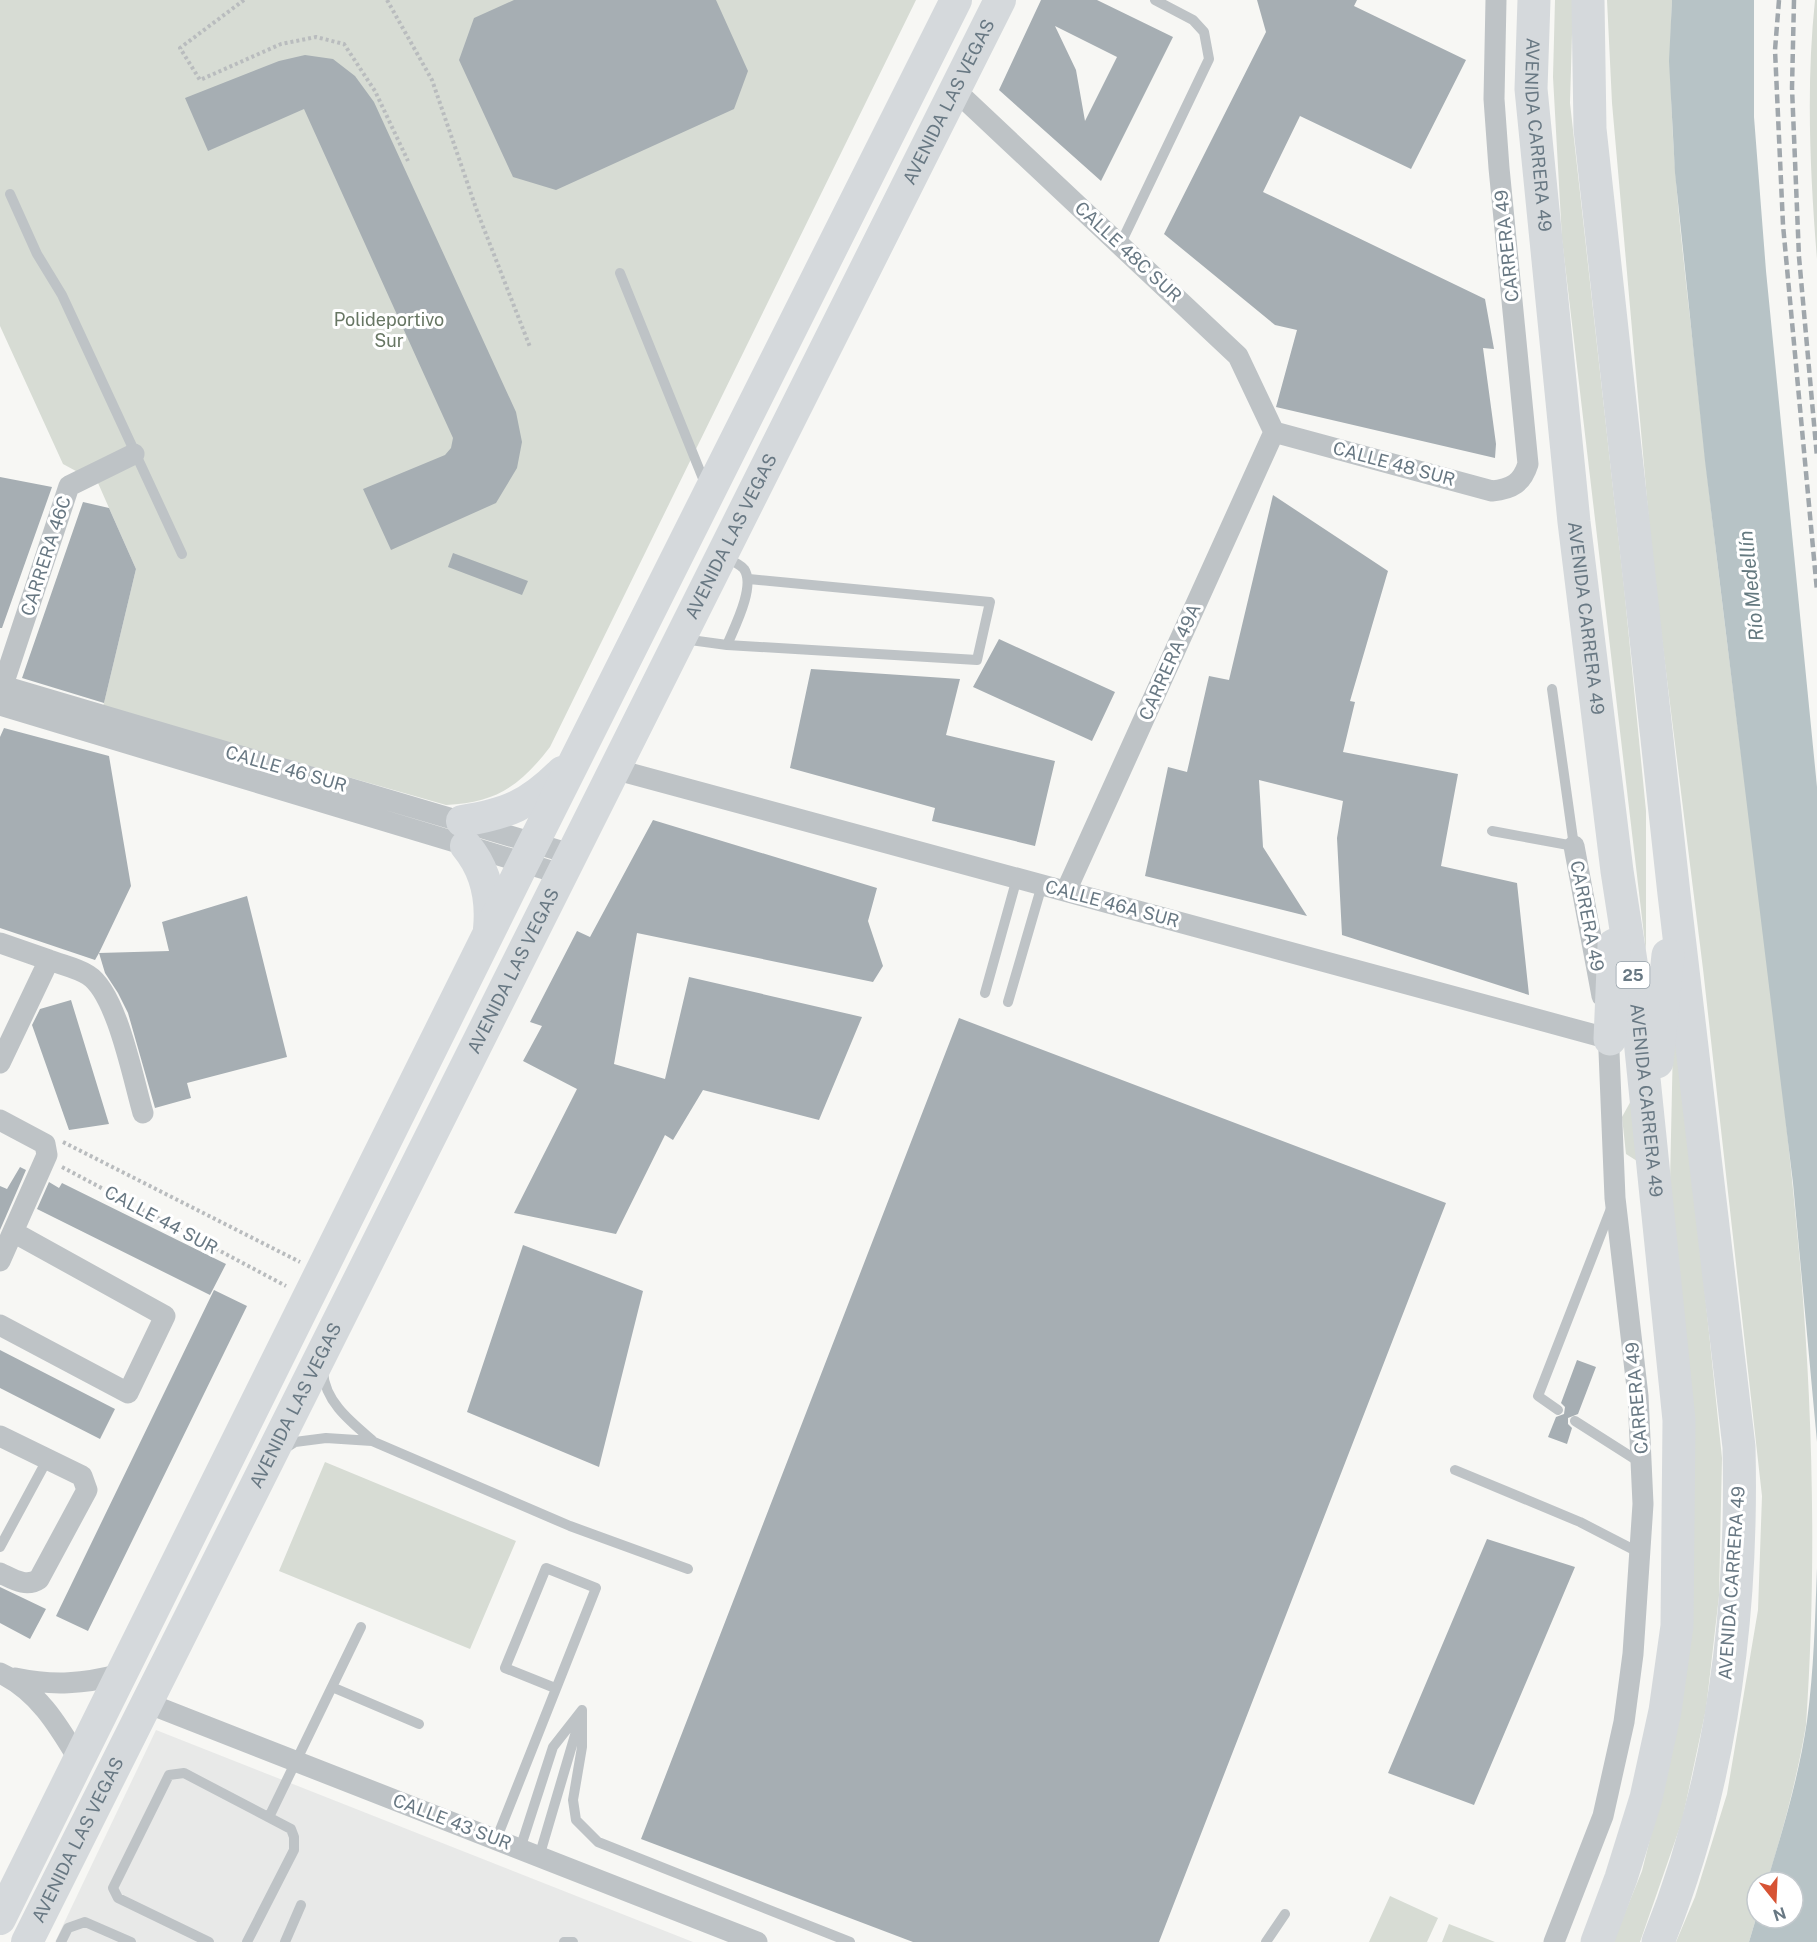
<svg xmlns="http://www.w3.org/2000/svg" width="1817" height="1942" font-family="'Public Sans',sans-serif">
<rect width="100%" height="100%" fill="#f7f7f4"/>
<path fill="#e8e9e8" d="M156,1730L693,1942H55Z"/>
<path fill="#d7dcd4" d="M0,0H916L550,747C520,786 496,803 446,805L103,707L136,569L98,483L63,464L0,326Z
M1555,0H1573L1570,103L1624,587L1646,811V952L1562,239L1553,77Z
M1607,0H1672C1665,133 1685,266 1699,399C1728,680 1772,959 1798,1241C1813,1399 1817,1567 1806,1725C1797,1779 1783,1830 1767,1882H1757V1915L1749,1942H1676L1695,1897L1727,1794L1758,1610L1762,1496L1703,969L1653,567L1612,103Z
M1815,0H1817V259C1810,172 1806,86 1815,0Z
M1674,995L1722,1458L1719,1596L1706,1709L1682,1821L1640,1942H1613L1642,1871L1676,1734L1670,1183Z
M1633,1097L1637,1161L1626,1154L1622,1117Z
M325,1462L516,1541L470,1649L279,1571Z
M1390,1896L1438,1918L1427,1942H1369Z
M1449,1924L1495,1942H1442Z"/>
<path fill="#b7c3c6" d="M1672,0H1754V117L1766,271L1817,787V1442L1793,1183L1705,461L1675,173L1669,61Z
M1817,1568V1942H1749L1757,1915V1918H1793V1882H1767C1783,1829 1799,1776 1807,1721C1814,1670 1815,1619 1817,1568Z"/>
<path fill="#a6aeb3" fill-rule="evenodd" d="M514,0H716L748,71L734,109L556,190L513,177L459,60L474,18Z
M1041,0H1097L1173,37L1101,181L999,90ZM1055,26L1117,57L1085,121L1076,70Z
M1257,0H1357L1354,6L1466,60L1411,169L1300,116L1263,192L1485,299L1494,349L1483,348L1496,444L1495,458L1276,407L1297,330L1275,325L1164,234L1266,32Z
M305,55L333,59L355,76L374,102L516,412L522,442L517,468L496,503L391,550L363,489L445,455L451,448L453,438L422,370L304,109L208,151L185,98L279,61Z
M0,477L52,487L2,628H0Z
M1273,495L1388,571L1350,701L1355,702L1343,752L1458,774L1441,866L1517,883L1529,995L1342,935L1337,838L1343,801L1259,780L1263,847L1307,916L1145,876L1168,767L1187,772L1209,676L1229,680Z
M83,502L109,508L136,569L104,703L22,678Z
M453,553L528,581L522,595L448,567Z
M999,639L1115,692L1092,741L973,687Z
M811,669L960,679L946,735L1055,761L1035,846L932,821L935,808L790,768Z
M4,728L109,756L131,886L99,953L169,951L162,922L247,896L287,1057L187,1083L191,1098L155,1108L128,1013L118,993L105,973L99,953L95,960L0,928V737Z
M653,820L877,888L868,921L883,966L873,982L637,933L614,1064L665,1079L689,977L862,1017L819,1120L703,1090L673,1140L665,1135L616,1234L514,1213L577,1089L523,1061L542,1026L530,1022L577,931L590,937Z
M71,1000L109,1124L69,1130L32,1025L40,1009Z
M959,1018L1446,1203L1159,1942H913L641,1839Z
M20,1167L26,1170L0,1230V1186L7,1189Z
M49,1182L59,1188L62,1183L226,1264L210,1295L37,1209Z
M523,1245L643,1291L599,1467L467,1412Z
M214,1290L247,1306L88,1631L56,1616Z
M0,1350L115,1409L100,1439L0,1388Z
M1577,1360L1596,1367L1578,1414L1568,1418V1424L1572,1428L1567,1444L1548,1437L1556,1417L1564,1414L1565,1407L1561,1403Z
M1487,1539L1575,1567L1474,1805L1388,1773Z
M0,1587L46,1609L30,1639L0,1623Z"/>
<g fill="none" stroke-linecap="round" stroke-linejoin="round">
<path stroke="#b9bcbe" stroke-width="4" stroke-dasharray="3 3" stroke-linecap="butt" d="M244,0L180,48L200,80L281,44L316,37L344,44L375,91L408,161
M387,0L432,80L477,211L530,347
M63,1142L300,1262
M62,1167L286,1286"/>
<path stroke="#bec3c6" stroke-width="10" d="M10,194L37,254L62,295L182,554
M1120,245L1209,59L1204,32L1193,20L1155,0
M620,273L706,486
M724,557C730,560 740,564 744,569C756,586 734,628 727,645L977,660L990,602L749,579
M683,639L727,645
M1492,831L1574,846L1552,689
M985,993L1017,878
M1008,1002L1042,885
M323,1372C325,1402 351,1422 372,1440
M1558,1410L1538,1396L1612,1206
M1575,1421L1641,1463
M284,1449L295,1442L326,1438L372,1441L570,1526L688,1569
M1455,1470L1580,1522L1640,1553
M0,1547L47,1460
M332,1687L419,1724
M582,1710V1747L573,1800L576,1820L598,1842L850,1942
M269,1817L361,1627
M496,1840L596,1588L546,1568L505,1668L555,1688
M520,1849L553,1747L582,1710
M539,1857L578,1725
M61,1942L68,1928L85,1922L131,1942
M209,1942L118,1898L113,1888L169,1775L184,1773L291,1829L294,1837V1850L247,1942
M285,1942L301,1905
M564,1942H573
M1266,1942L1285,1914"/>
<path stroke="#bec3c6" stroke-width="21" d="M955,90L1238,356L1274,432
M1274,432L1492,491C1512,489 1522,483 1528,464L1499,168L1494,99L1496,0
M0,685L571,854
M0,694L69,486L134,454
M0,705L561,874
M614,769L1610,1039
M1574,846L1602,996
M1066,891L1274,432
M0,943L49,960L0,1063
M49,960C62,965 77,968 88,975C117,993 133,1079 143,1113
M0,1120L45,1144L47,1155L0,1261
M0,1325L128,1393L165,1316L15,1233
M0,1436L82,1476L87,1490L39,1579C26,1588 13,1579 0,1573
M0,1673C38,1691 58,1725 79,1760
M15,1678C53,1686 84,1684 121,1674
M147,1703L757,1942
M1554,1942L1603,1816L1624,1722L1633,1654L1643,1504L1638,1396L1615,1198L1608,1027"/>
<g stroke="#d5d9dc" stroke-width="32">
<path d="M462,821C507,814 529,805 562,772"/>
<path d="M466,846C486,870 492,898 489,929"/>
<path d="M0,1919L518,874L956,0"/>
<path id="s1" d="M27,1942L1000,0"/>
</g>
<g stroke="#d5d9dc" stroke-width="33">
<path id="s2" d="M1534,0L1531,89L1574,522L1617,871L1634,981L1679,1420L1677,1626L1665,1711L1646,1798L1621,1878L1597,1942"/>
<path d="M1588,0L1590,129L1674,894L1739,1447C1743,1614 1721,1786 1658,1942"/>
<path d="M1610,1039L1614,945"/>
<path d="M1657,1062L1668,955"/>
</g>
<path stroke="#a0a7ac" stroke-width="4.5" stroke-dasharray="9 4.5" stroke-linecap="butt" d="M1779,0L1775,50L1783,225L1817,591
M1794,0L1792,88L1799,257L1817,457"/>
</g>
<g text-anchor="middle" stroke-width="6" stroke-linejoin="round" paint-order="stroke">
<rect fill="#fff" stroke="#95a0a8" stroke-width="1.5" x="1616.5" y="962" width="33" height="26" rx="4.5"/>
<g font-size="16" font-weight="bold" fill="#687883">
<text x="1633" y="981">25</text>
</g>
<g font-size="18" fill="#687883" stroke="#fff">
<text dy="6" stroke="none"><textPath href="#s1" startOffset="2058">AVENIDA LAS VEGAS</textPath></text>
<text dy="6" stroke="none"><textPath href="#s2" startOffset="135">AVENIDA CARRERA 49</textPath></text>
<text transform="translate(1507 246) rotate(-96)" y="6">CARRERA 49</text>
<text transform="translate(1128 252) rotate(43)" y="6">CALLE 48C SUR</text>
<text transform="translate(1394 464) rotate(15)" y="6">CALLE 48 SUR</text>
<text dy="6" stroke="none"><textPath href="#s1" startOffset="1572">AVENIDA LAS VEGAS</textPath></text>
<text transform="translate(46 556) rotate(-72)" y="6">CARRERA 46C</text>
<text dy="6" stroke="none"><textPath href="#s2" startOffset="621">AVENIDA CARRERA 49</textPath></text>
<text transform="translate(1170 662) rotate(-66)" y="6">CARRERA 49A</text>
<text transform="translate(286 769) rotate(16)" y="6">CALLE 46 SUR</text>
<text transform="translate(1112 904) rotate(15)" y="6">CALLE 46A SUR</text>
<text transform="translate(1587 916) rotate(79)" y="6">CARRERA 49</text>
<text dy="6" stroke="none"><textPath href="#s1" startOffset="1086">AVENIDA LAS VEGAS</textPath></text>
<text dy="6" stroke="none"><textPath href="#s2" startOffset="1107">AVENIDA CARRERA 49</textPath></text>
<text transform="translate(161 1220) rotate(28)" y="6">CALLE 44 SUR</text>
<text transform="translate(1637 1398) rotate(-95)" y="6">CARRERA 49</text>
<text dy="6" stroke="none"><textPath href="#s1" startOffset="600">AVENIDA LAS VEGAS</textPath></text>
<text transform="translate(1732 1583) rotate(-86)" y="6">AVENIDA CARRERA 49</text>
<text transform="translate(452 1822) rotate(21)" y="6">CALLE 43 SUR</text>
<text dy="6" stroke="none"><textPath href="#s1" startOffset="114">AVENIDA LAS VEGAS</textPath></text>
</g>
<g font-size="18" fill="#677663" stroke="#fff">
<text x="389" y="326">Polideportivo<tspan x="389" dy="21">Sur</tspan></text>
</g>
<g font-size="20" font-style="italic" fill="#64797f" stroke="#fff">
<text transform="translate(1751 586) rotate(-96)" y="7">Río Medellín</text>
</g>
</g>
<g transform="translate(1775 1900) rotate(162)"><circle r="28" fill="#ffffff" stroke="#c3c9cd" stroke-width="1.5"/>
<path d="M0-4.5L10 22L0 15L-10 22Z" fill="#d75334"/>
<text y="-9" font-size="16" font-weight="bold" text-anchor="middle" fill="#687883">N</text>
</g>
</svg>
